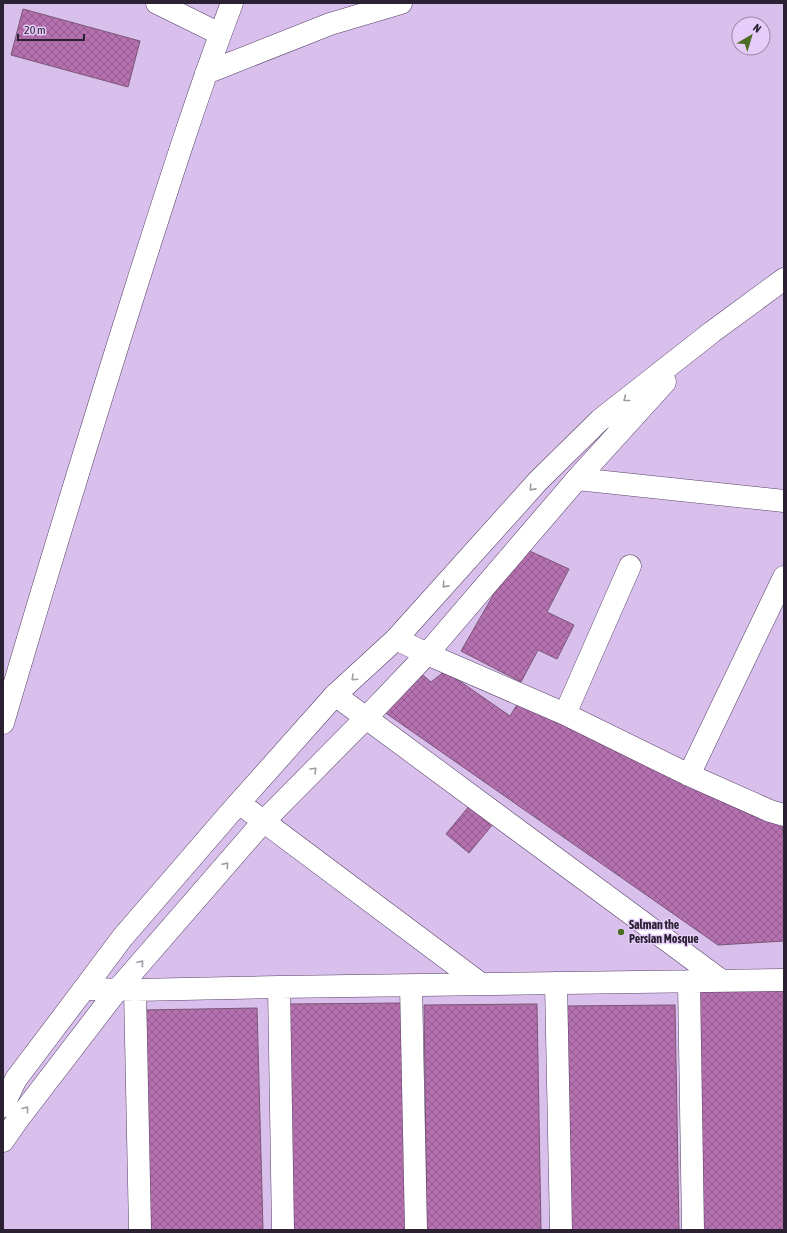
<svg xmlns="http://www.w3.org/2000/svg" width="787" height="1233" font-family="'Asap Condensed',sans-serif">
<defs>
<pattern id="building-cross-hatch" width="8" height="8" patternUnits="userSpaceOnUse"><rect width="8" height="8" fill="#b570af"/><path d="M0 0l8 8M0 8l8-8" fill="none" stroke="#935c8f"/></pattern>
</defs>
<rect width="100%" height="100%" fill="#d8bfec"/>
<path fill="url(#building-cross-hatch)" stroke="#7a5676" d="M23,9L140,41L128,87L11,55Z
M521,547L569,569L547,612L574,625L557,659L538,650L521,682L461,651Z
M417,670L431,682L445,671L510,716L518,703L783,821L782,835L784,834V941L718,945L380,709Z
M470,805L493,824L469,853L446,834Z
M784,987V1230H698L694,988Z
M403,1003L406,1230H292L289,1004Z
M537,1004L541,1230H427L424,1005Z
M675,1005L679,1230H567L564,1006Z
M257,1008L263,1230H147L142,1010Z"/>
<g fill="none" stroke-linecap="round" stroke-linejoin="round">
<defs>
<path id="minor" d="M157,3L220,34
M206,73L330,24L401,3
M577,479L784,501
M396,639L427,654L565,714L689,775L770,811L784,815
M335,695L722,981
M565,714L630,566
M3,723C46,576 91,430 137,284C167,190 197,95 232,3
M689,775L784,577
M239,803L481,984
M689,981L693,1230
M556,983L561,1230
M411,985L416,1230
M279,987L283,1230
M84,989L135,990L279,987L784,980
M135,990L140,1230"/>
<path id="major" d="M3,1106L16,1079L84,989L122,938L230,813L335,695L396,639L538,481L600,420L712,332L784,279
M3,1141L19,1118L118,989L263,822L366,718L427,654L577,479L665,382"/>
</defs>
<use href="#minor" stroke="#574167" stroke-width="23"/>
<use href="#major" stroke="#574167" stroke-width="23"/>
<use href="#minor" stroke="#fff" stroke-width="22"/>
<use href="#major" stroke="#fff" stroke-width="22"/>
</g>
<defs><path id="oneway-chevron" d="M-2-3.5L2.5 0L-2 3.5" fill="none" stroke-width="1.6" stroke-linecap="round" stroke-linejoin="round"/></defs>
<g stroke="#9f9ba3">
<use href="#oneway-chevron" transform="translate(626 399) rotate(142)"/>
<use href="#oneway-chevron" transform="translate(532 488) rotate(132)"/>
<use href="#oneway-chevron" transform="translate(445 585) rotate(132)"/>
<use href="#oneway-chevron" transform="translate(354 678) rotate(137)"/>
<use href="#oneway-chevron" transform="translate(314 770) rotate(-45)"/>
<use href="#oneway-chevron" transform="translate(226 865) rotate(-49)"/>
<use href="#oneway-chevron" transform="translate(141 963) rotate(-49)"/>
<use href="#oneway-chevron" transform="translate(26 1109) rotate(-52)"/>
</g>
<circle fill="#4d6d24" stroke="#e5ccf9" stroke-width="1.5" cx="621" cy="932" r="4"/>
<g text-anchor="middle" stroke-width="3" stroke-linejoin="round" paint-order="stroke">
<g font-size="12" font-weight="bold" fill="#2a2132" stroke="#e5ccf9" text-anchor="start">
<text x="629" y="929">Salman the<tspan x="629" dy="14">Persian Mosque</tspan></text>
</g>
</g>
<rect width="787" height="1233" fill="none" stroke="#2a2132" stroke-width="8"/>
<g transform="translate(751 36) rotate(38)"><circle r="19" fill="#e5ccf9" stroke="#9a88a9"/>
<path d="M0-3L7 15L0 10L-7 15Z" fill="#4d6d24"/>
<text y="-6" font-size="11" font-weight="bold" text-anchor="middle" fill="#2a2132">N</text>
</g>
<path d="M18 34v6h66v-6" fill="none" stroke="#2a2132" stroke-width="2"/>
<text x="24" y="34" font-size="12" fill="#2a2132" stroke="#e5ccf9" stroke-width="3" paint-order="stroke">20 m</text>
</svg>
